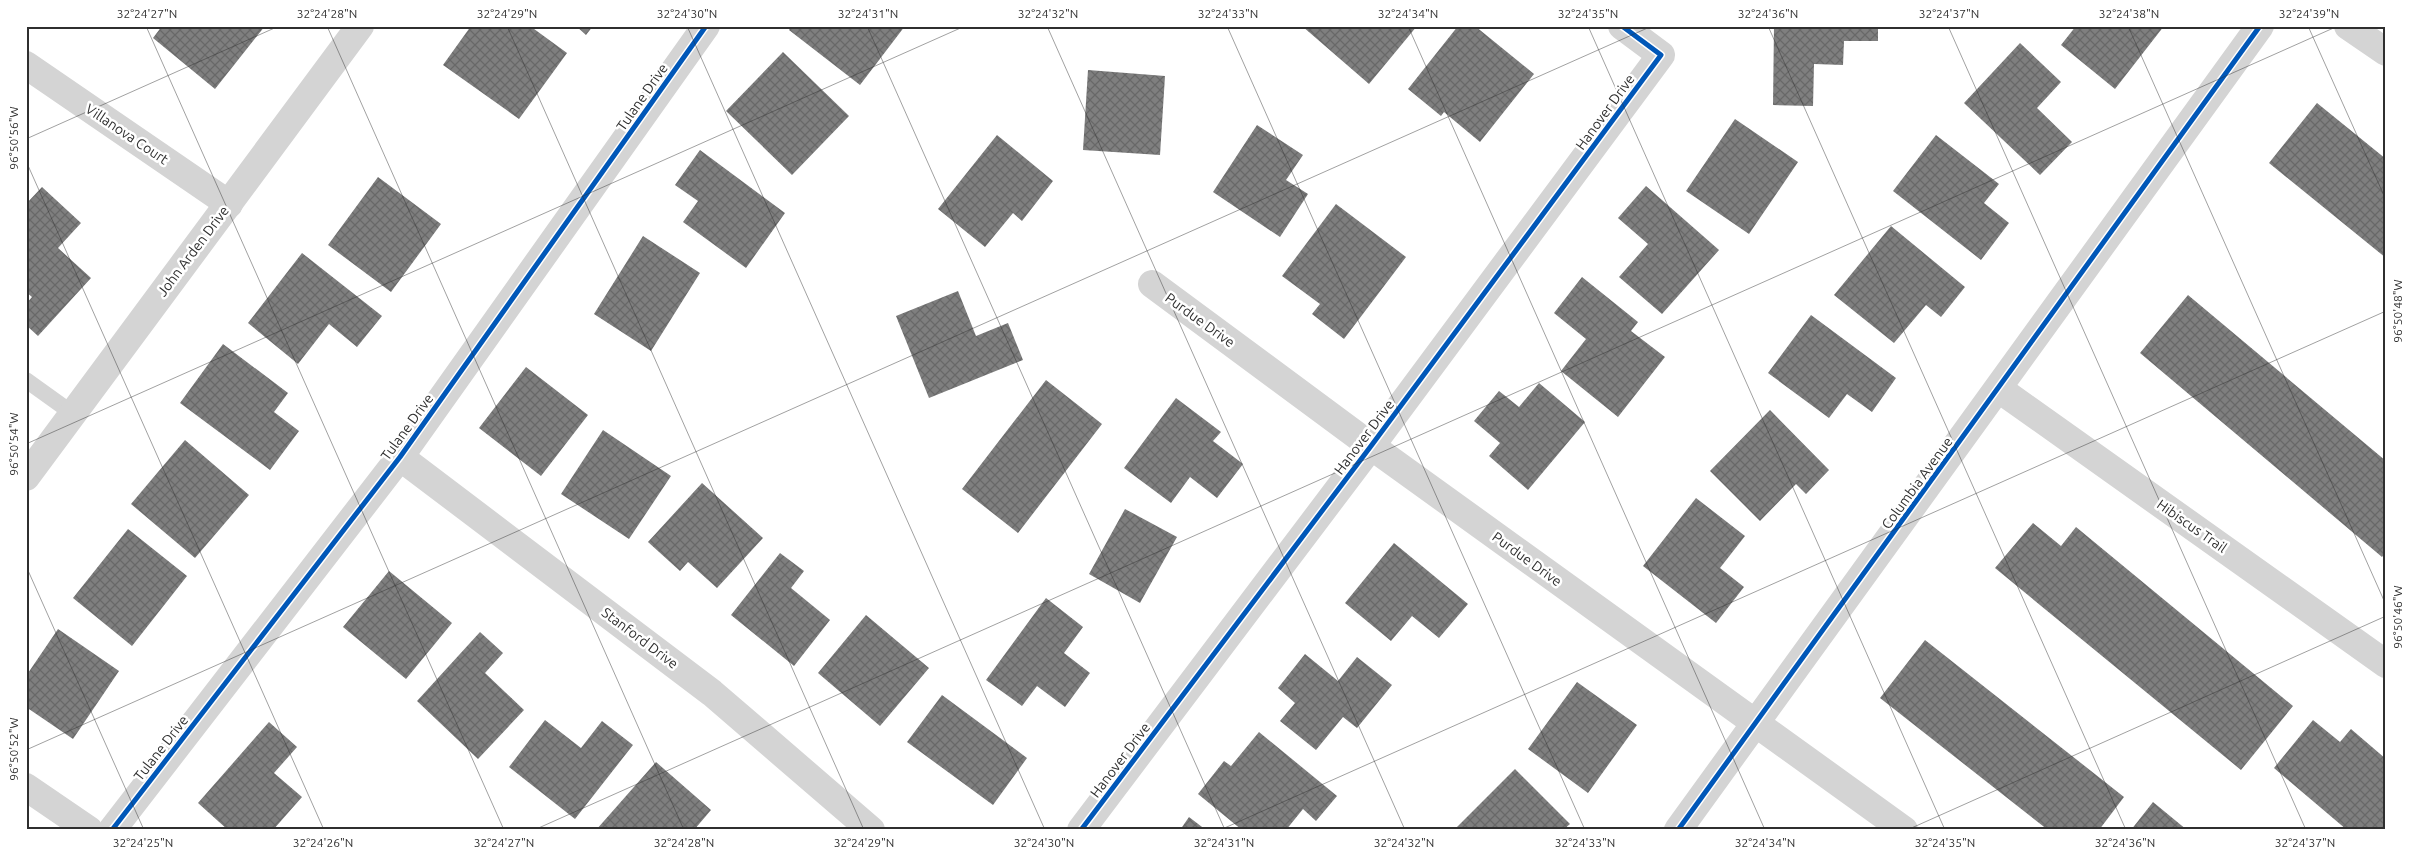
<svg xmlns="http://www.w3.org/2000/svg" width="2412" height="856" font-family="Ubuntu,sans-serif">
<defs>
<pattern id="building-cross-hatch" width="8" height="8" patternUnits="userSpaceOnUse" patternTransform="scale(1.25)"><rect width="8" height="8" fill="#7f7f7f"/><path d="M0 0l8 8M0 8l8-8" fill="none" stroke="#686868"/></pattern>
</defs>
<rect width="100%" height="100%" fill="#fff"/>
<path fill="url(#building-cross-hatch)" d="M162,26H265L215,89L153,38Z
M471,26H530L567,53L519,119L443,65Z
M576,26H593L586,35Z
M792,26H905L860,85L789,30Z
M1302,26H1417L1369,84Z
M1458,26H1475L1534,74L1480,142L1444,112L1441,116L1408,89Z
M1774,26H1878V41H1844L1843,65L1814,64L1813,106L1773,105Z
M2076,26H2164L2115,89L2061,45Z
M2020,43L2061,82L2037,108L2072,142L2040,175L1964,103Z
M783,52L849,116L792,175L726,111Z
M1088,70L1165,76L1160,155L1083,150Z
M2317,103L2386,159V258L2269,163Z
M1735,119L1798,162L1749,234L1686,191Z
M1257,125L1303,155L1286,180L1308,194L1280,237L1213,192Z
M997,135L1053,181L1022,221L1013,213L985,247L938,209Z
M1936,135L1999,184L1984,203L2009,223L1981,260L1893,191Z
M700,150L785,213L746,268L683,222L698,201L675,185Z
M378,177L441,224L391,292L328,245Z
M1646,186L1719,250L1662,314L1619,277L1648,244L1618,218Z
M42,187L81,223L58,248L91,278L38,336L26,325V304L32,297L26,292V204Z
M1336,204L1406,257L1344,339L1312,314L1320,304L1282,276Z
M1891,226L1965,287L1941,317L1926,305L1894,343L1834,295Z
M643,236L700,273L651,351L594,314Z
M302,253L382,316L357,347L329,324L298,364L248,323Z
M1582,277L1638,322L1631,331L1665,357L1618,417L1561,371L1586,339L1554,313Z
M958,291L976,336L1008,323L1023,360L929,398L896,316Z
M2188,295L2386,461V552L2382,557L2140,353Z
M1811,315L1896,378L1872,412L1847,394L1829,418L1768,373Z
M223,344L288,393L274,412L299,431L270,470L180,403Z
M526,367L588,415L541,476L479,428Z
M1046,380L1102,424L1018,533L962,489Z
M1539,383L1585,422L1528,490L1489,456L1500,443L1474,421L1499,391L1519,407Z
M1176,398L1221,432L1213,441L1243,464L1217,498L1190,477L1171,503L1124,468Z
M1770,410L1829,470L1806,494L1796,484L1760,521L1710,471Z
M603,430L671,476L629,539L561,494Z
M185,440L249,495L195,558L131,504Z
M702,483L763,538L717,588L688,562L680,571L648,542Z
M1696,498L1745,536L1720,568L1744,587L1716,623L1643,566Z
M1125,509L1177,537L1140,603L1089,574Z
M2033,523L2061,546L2076,527L2293,706L2241,770L1995,568Z
M128,529L187,576L132,646L73,598Z
M1394,543L1468,604L1439,638L1412,616L1391,641L1345,603Z
M780,553L804,571L791,588L830,620L794,666L731,615Z
M389,571L452,623L406,679L343,627Z
M1046,598L1083,627L1064,653L1090,673L1065,707L1037,686L1022,706L986,680Z
M866,615L929,668L880,726L818,673Z
M58,629L119,671L73,739L26,707V676Z
M480,632L503,653L485,673L524,710L478,759L417,701Z
M1925,640L2124,797L2099,830H2048L1880,698Z
M1305,654L1338,681L1357,657L1392,685L1357,728L1343,717L1316,750L1280,721L1295,703L1278,688Z
M1577,682L1637,725L1588,793L1528,749Z
M942,695L1027,758L993,805L907,742Z
M545,720L581,748L602,721L633,745L575,819L509,767Z
M2313,720L2340,742L2351,729L2386,759V830H2347L2274,768Z
M269,722L297,747L274,773L302,797L273,830H228L198,803Z
M1259,732L1337,796L1316,821L1303,809L1286,830H1242L1198,794L1224,761L1231,766Z
M656,762L711,810L694,830H596Z
M1515,769L1570,824L1563,830H1454Z
M2153,802L2187,830H2131Z
M1189,817L1206,830H1180Z"/>
<g fill="none" stroke-linecap="round" stroke-linejoin="round">
<path stroke="#d4d4d4" stroke-width="16" d="M26,380L72,413"/>
<path stroke="#d4d4d4" stroke-width="28" d="M2348,26L2386,52
M26,65L229,204
M1152,284L1371,446L1904,830
M1999,389L2386,664
M400,457L712,693L871,830
M112,830L400,457L706,26
M1081,830L1371,446L1661,55L1622,26
M1678,830L2260,26"/>
<path stroke="#d4d4d4" stroke-width="28" d="M26,477L360,26
M26,787L89,830"/>
<defs>
<path id="cycleway" d="M112,830L400,457L706,26
M1081,830L1371,446L1661,55L1622,26
M1678,830L2260,26"/>
</defs>
<use href="#cycleway" stroke="#fff" stroke-width="8"/>
<use href="#cycleway" stroke="#0057b8" stroke-width="5"/>
</g>
<path fill="none" stroke="#2f2f2f" stroke-width="1" stroke-opacity="0.45" d="M146,26L504,830M327,26L684,830M507,26L864,830M687,26L1045,830M867,26L1225,830M1047,26L1405,830M1227,26L1585,830M1408,26L1765,830M1588,26L1945,830M1768,26L2126,830M1948,26L2306,830M2128,26L2386,605M2308,26L2386,200M26,139L279,26M26,161L324,830M26,444L965,26M26,566L144,830M26,750L1652,26M534,830L2338,26M1220,830L2386,311M1907,830L2386,616"/>
<g text-anchor="middle" stroke-width="5" stroke-linejoin="round" paint-order="stroke">
<g font-size="14" fill="#2f2f2f" stroke="#fff">
<text transform="translate(642 97) rotate(-55)" y="5">Tulane Drive</text>
<text transform="translate(1605 112) rotate(-54)" y="5">Hanover Drive</text>
<text transform="translate(127 134) rotate(34)" y="5">Villanova Court</text>
<text transform="translate(193 251) rotate(-53)" y="5">John Arden Drive</text>
<text transform="translate(1200 320) rotate(36)" y="5">Purdue Drive</text>
<text transform="translate(407 427) rotate(-54)" y="5">Tulane Drive</text>
<text transform="translate(1364 437) rotate(-53)" y="5">Hanover Drive</text>
<text transform="translate(1917 483) rotate(-54)" y="5">Columbia Avenue</text>
<text transform="translate(2192 526) rotate(35)" y="5">Hibiscus Trail</text>
<text transform="translate(1527 559) rotate(36)" y="5">Purdue Drive</text>
<text transform="translate(640 638) rotate(37)" y="5">Stanford Drive</text>
<text transform="translate(161 748) rotate(-52)" y="5">Tulane Drive</text>
<text transform="translate(1120 760) rotate(-53)" y="5">Hanover Drive</text>
</g>
</g>
<rect width="2412" height="856" fill="none" stroke="#ffffff" stroke-width="55"/>
<rect x="28" y="28" width="2356" height="800" fill="none" stroke="#2f2f2f" stroke-width="2"/>
<g font-size="12" text-anchor="middle" fill="#2f2f2f">
<text x="147" y="18">32°24'27"N</text>
<text x="327" y="18">32°24'28"N</text>
<text x="507" y="18">32°24'29"N</text>
<text x="687" y="18">32°24'30"N</text>
<text x="868" y="18">32°24'31"N</text>
<text x="1048" y="18">32°24'32"N</text>
<text x="1228" y="18">32°24'33"N</text>
<text x="1408" y="18">32°24'34"N</text>
<text x="1588" y="18">32°24'35"N</text>
<text x="1768" y="18">32°24'36"N</text>
<text x="1949" y="18">32°24'37"N</text>
<text x="2129" y="18">32°24'38"N</text>
<text x="2309" y="18">32°24'39"N</text>
<text transform="translate(14 138) rotate(-90)" y="4">96°50'56"W</text>
<text transform="translate(2398 311) rotate(-90)" y="4">96°50'48"W</text>
<text transform="translate(14 444) rotate(-90)" y="4">96°50'54"W</text>
<text transform="translate(2398 617) rotate(-90)" y="4">96°50'46"W</text>
<text transform="translate(14 749) rotate(-90)" y="4">96°50'52"W</text>
<text x="143" y="847">32°24'25"N</text>
<text x="323" y="847">32°24'26"N</text>
<text x="504" y="847">32°24'27"N</text>
<text x="684" y="847">32°24'28"N</text>
<text x="864" y="847">32°24'29"N</text>
<text x="1044" y="847">32°24'30"N</text>
<text x="1224" y="847">32°24'31"N</text>
<text x="1404" y="847">32°24'32"N</text>
<text x="1585" y="847">32°24'33"N</text>
<text x="1765" y="847">32°24'34"N</text>
<text x="1945" y="847">32°24'35"N</text>
<text x="2125" y="847">32°24'36"N</text>
<text x="2305" y="847">32°24'37"N</text>
</g>
</svg>
